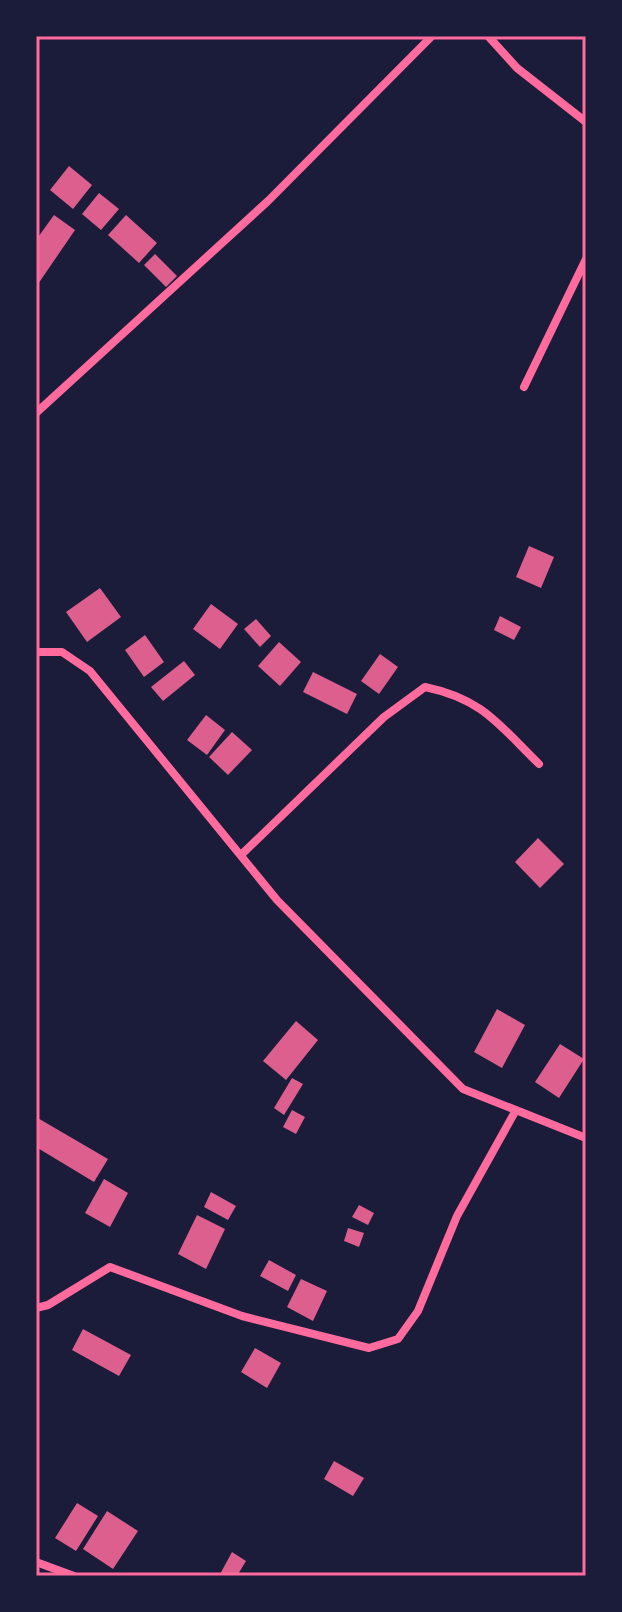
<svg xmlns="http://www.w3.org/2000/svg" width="622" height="1612" font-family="'Source Sans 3',sans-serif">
<rect width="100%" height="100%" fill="#1b1b3a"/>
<path fill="#dd5f8e" d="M69,166L92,185L73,209L50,190Z
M99,193L119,209L101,230L82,214Z
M54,215L75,230L36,287V240Z
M126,215L157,243L139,263L108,235Z
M155,254L177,276L166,287L144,265Z
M529,546L554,557L541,588L516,577Z
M100,588L121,617L87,642L66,612Z
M211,604L238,624L220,649L193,629Z
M500,616L521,627L514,640L494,630Z
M256,619L271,636L260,647L244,629Z
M145,635L164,662L144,677L125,650Z
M279,642L301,662L280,686L258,666Z
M380,654L398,667L379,694L361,681Z
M184,661L195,675L163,701L151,687Z
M313,672L357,694L347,714L303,692Z
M206,715L225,730L207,755L187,740Z
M232,732L252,750L228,775L209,757Z
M538,838L564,864L540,888L515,862Z
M497,1009L525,1025L502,1068L474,1052Z
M296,1021L318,1040L286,1080L263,1061Z
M560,1044L584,1059L559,1098L535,1082Z
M292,1078L303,1084L284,1115L274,1108Z
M292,1110L305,1117L296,1134L283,1127Z
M36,1117L108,1159L94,1182L36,1147Z
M104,1179L128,1193L110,1227L85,1213Z
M211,1192L236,1206L228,1220L204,1207Z
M359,1205L374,1213L368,1225L352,1217Z
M197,1215L225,1229L206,1269L178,1254Z
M348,1228L364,1233L359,1247L344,1241Z
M269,1260L296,1275L288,1291L260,1276Z
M301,1279L327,1291L313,1321L287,1307Z
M83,1329L131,1355L119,1376L72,1350Z
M255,1348L281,1363L267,1388L241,1372Z
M334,1461L364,1478L353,1496L324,1479Z
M77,1503L98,1516L76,1551L55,1538Z
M107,1511L138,1531L113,1569L83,1549Z
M232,1552L246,1561L237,1576H219Z"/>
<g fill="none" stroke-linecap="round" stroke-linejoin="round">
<path stroke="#ff6b9d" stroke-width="8" d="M488,36L517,68L586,122
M524,387L586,259
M36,413L268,201L432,36
M36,652H62L90,671L277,900L463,1089L586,1138
M241,855L384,717L425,687C483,699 499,725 539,764
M36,1308L48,1305L110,1267L242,1316L369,1348L398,1339L418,1311L457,1216L516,1110
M36,1562L74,1576"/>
</g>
<rect width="622" height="1612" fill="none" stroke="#1b1b3a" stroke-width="76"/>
<rect x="38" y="38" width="546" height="1536" fill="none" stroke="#ff6b9d" stroke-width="3"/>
</svg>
